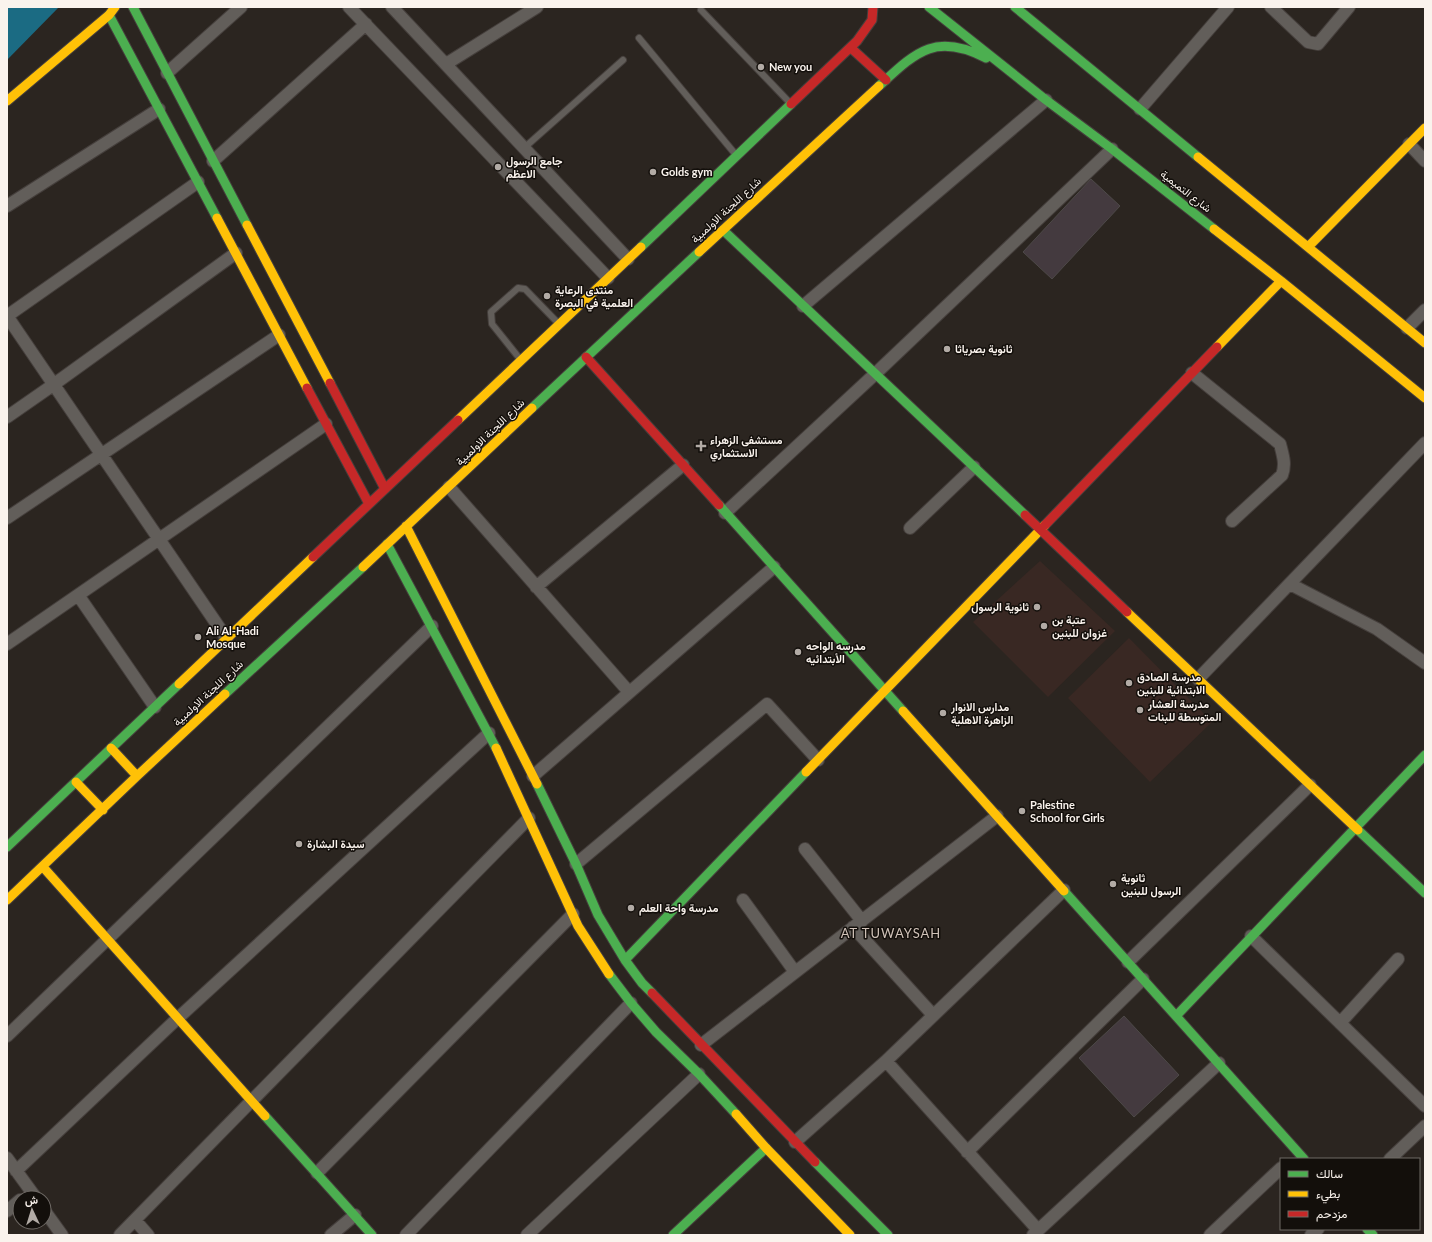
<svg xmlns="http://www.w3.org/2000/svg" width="1432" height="1242" font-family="Lato,Vazirmatn,sans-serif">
<rect width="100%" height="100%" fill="#2b2520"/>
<path fill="#392823" d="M1040,561L1115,631L1048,697L973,622Z
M1129,638L1212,722L1150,782L1068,698Z"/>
<path fill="#1b6b83" d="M7,7H59L7,60Z"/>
<path fill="#443a3f" stroke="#4d4948" d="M1091,179L1120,206L1052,279L1023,252Z
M1124,1016L1179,1075L1134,1117L1079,1058Z"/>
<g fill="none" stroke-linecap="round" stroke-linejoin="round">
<defs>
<path id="lane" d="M701,10L791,104
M639,38L736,155
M524,148L623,60
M520,359L492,324L491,312L518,288L525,289L559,324"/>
<path id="street" d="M349,7L608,278
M392,7L628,259
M1271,7L1308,42L1318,44L1349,7
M446,64L537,7
M167,73L241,7
M1140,109L1228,7
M1409,144L1425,161
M213,161L366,24
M7,206L159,109
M803,306L1046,100
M7,316L227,639
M7,316L198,182
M1407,328L1425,310
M1192,373L1280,444C1283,456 1286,464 1282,475L1232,521
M7,417L53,385L236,253
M449,487L629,692
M725,513L875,374L1112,149
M7,518L279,335
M910,528L974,467
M1290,584L1377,629L1425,663
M536,587L683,465
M78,595L155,707
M7,644L326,424
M1198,679L1425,443
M533,776L774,567
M805,849L862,921
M576,864L767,704L818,760
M743,900L795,972
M853,927L933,1015
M1251,936L1425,1106
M1128,962L1310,785
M1340,1023L1398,959
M7,1036L432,626
M701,1045L997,816
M886,1061L1038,1230
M795,1142L886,1061L1064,890
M967,1152L1143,979
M7,1158L36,1198
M1390,1159L1425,1126
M16,1171L178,1018L489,733
M317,1173L573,914
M44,1210L62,1235
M7,1211L20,1200
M135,1220L148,1235
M120,1235L529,818
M331,1235L355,1215
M406,1235L631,1003
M527,1235L699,1074
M1033,1235L1219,1063
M1210,1235L1281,1168
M1311,1235L1318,1229"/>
<path id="fast" d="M133,7L247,225
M929,7L1046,100L1112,149L1214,229
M1015,7L1198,157
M109,15L217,218
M879,86C916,52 935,32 986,58
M723,230L1025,515
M641,247L791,104
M532,408L699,252
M719,505L903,711
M387,544L496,748
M225,694L363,567
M537,784L576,864L598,915L625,960L642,983L652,993
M1358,830L1425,893
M7,847L179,684
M1064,891L1304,1159
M625,960L806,772
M609,974L631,1003L656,1032L699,1074L736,1114
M1176,1016L1425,755
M265,1116L372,1235
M815,1162L888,1235
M1367,1229L1373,1235
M673,1235L766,1148"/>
<path id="slow" d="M7,101L109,15L115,7
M1198,157L1425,343
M217,218L307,388
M247,225L330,383
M1214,229L1281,281L1425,398
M1308,247L1425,128
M699,252L879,86
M1217,347L1281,281
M458,420L641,247
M406,526L537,784
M363,567L532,408
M1127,612L1358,830
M179,684L313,557
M903,711L1064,891
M111,748L137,776
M496,748L578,926L609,974
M806,772L1045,525
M76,782L103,810
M43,867L265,1116
M7,900L137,776L225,694
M736,1114L766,1148L850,1235"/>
<path id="jam" d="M851,48L886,80
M791,104L857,41L872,20L873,7
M586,357L719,505
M330,383L385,489
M307,388L369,504
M1025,515L1127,612
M1045,525L1217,347
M313,557L458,420
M652,993L815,1162"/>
</defs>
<use href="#lane" stroke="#453f3c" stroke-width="8"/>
<use href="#street" stroke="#453f3c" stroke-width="14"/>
<use href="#fast" stroke="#453f3c" stroke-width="11"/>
<use href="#slow" stroke="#453f3c" stroke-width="11"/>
<use href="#jam" stroke="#453f3c" stroke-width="11"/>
<use href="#lane" stroke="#625e5a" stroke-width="6"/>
<use href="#street" stroke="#625e5a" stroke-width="12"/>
<use href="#fast" stroke="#4caf50" stroke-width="9"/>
<use href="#slow" stroke="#ffc107" stroke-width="9"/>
<use href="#jam" stroke="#c62828" stroke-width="9"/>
</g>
<g fill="#b2aba5" stroke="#130f0b" stroke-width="1.5">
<circle cx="761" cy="67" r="4"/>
<circle cx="498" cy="167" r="4"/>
<circle cx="653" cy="172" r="4"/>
<circle cx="547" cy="296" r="4"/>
<circle cx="947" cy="349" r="4"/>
<path d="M699 440h4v4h4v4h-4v4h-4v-4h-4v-4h4z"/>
<circle cx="1037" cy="607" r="4"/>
<circle cx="1044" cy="626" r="4"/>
<circle cx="198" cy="637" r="4"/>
<circle cx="798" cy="652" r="4"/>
<circle cx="1129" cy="683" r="4"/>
<circle cx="1140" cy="710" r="4"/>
<circle cx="943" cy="713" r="4"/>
<circle cx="1022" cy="811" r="4"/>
<circle cx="299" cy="844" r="4"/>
<circle cx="1113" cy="884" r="4"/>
<circle cx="631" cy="908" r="4"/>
</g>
<g text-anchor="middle" stroke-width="3" stroke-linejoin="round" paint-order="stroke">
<g font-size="11" font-weight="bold" fill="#faf3ed" stroke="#130f0b" text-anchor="start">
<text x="769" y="71">New you</text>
<text x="506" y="165">جامع الرسول<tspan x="506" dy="13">الاعظم</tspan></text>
<text x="661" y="176">Golds gym</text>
<text x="555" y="294">منتدى الرعاية<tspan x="555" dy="13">العلمية في البصرة</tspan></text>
<text x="955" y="353">ثانوية بصرياثا</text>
<text x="710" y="444">مستشفى الزهراء<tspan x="710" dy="13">الاستثماري</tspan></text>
<text x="1029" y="611" text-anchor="end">ثانوية الرسول</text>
<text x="1052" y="624">عتبة بن<tspan x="1052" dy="13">غزوان للبنين</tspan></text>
<text x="206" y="635">Ali Al-Hadi<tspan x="206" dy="13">Mosque</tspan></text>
<text x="806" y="650">مدرسه الواحه<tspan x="806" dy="13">الأبتدائيه</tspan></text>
<text x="1137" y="681">مدرسة الصادق<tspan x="1137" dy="13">الابتدائية للبنين</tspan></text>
<text x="1148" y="708">مدرسة العشار<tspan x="1148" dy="13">المتوسطة للبنات</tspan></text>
<text x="951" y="711">مدارس الانوار<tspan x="951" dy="13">الزاهرة الاهلية</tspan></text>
<text x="1030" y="809">Palestine<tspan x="1030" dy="13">School for Girls</tspan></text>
<text x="307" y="848">سيدة البشارة</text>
<text x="1121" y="882">ثانوية<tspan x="1121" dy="13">الرسول للبنين</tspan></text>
<text x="639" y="912">مدرسة واحة العلم</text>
</g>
<g font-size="11" fill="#faf3ed" stroke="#130f0b">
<text transform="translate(1186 191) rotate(38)" y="4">شارع التميمية</text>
<text transform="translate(726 210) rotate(-43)" y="4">شارع اللجنة الاولمبية</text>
<text transform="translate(490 432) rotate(-44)" y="4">شارع اللجنة الاولمبية</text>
<text transform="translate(208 693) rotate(-43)" y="4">شارع اللجنة الاولمبية</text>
</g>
<g font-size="13" letter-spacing="1" fill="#d0c2b8" stroke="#130f0b">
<text x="891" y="938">AT TUWAYSAH</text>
</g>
</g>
<rect width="1432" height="1242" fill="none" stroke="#faf3ed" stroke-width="16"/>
<rect x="1280" y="1158" width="140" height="72" fill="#130f0b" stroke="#6f6a65"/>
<rect x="1288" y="1171" width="20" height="6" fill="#4caf50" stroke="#6f6a65"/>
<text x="1316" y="1178" font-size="12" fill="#faf3ed">سالك</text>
<rect x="1288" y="1191" width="20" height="6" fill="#ffc107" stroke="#6f6a65"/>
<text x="1316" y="1198" font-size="12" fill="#faf3ed">بطيء</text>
<rect x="1288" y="1211" width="20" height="6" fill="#c62828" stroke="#6f6a65"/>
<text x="1316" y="1218" font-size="12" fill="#faf3ed">مزدحم</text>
<g transform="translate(32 1210) rotate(356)"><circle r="19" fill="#130f0b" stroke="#6f6a65"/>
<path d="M0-3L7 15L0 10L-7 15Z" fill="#b2aba5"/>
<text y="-6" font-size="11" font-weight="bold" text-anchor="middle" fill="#faf3ed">ش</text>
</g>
</svg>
